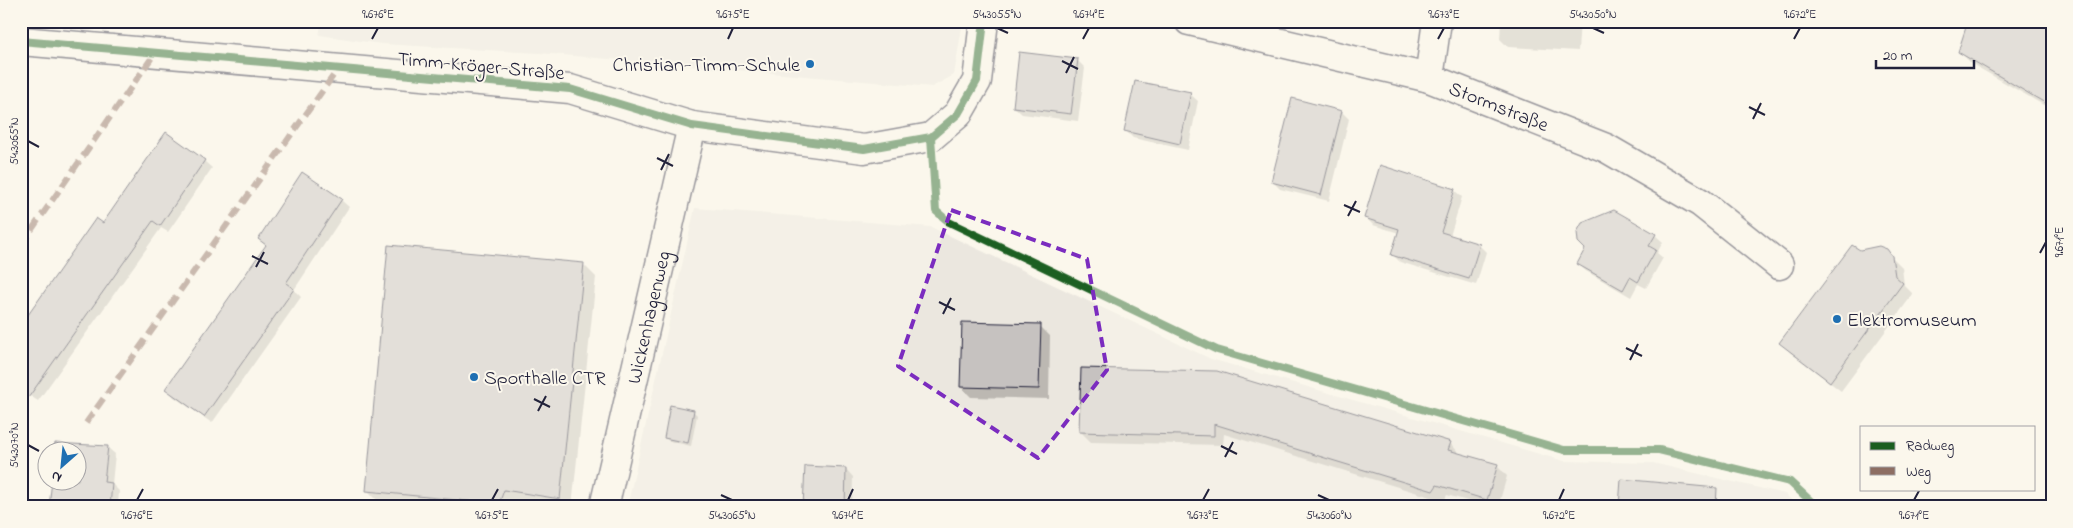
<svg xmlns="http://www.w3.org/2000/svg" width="2073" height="528" font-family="'Indie Flower',sans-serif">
<rect width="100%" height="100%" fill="#fbf7ec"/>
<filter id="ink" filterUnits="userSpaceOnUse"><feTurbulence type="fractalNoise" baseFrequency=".02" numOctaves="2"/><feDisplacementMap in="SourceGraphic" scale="10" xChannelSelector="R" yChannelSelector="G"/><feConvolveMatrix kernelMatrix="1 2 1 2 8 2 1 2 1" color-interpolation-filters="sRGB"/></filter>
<g filter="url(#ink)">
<path fill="#ebe7df" d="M322,21H963L954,75L932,87L539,53L381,44L319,35Z
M695,208L931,227L1211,359L1564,461L1653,463L1785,494L1799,507H627Z"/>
<path fill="#0003" d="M199,21H257V23L205,27Z
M1501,21H1580L1578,51L1508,47L1500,39Z
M2052,26V110L1972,64L1959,51Z
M1077,60L1085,68L1078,121L1022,114L1014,107Z
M1190,94L1198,101L1188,150L1133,138L1126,131Z
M1342,112L1349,119L1329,201L1280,189L1272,181Z
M204,161L212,168L168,232L161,228L38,401L21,390L103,225Z
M302,174L341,200L349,207L294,290L301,297L212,423L174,397L167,389L267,247L259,239Z
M21,177L30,184L21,196Z
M1454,190L1462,197L1450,236L1479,245L1486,252L1476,285L1400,262L1392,254L1399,233L1373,225L1365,217Z
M1655,235L1663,242L1657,253L1663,258L1646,288L1638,284L1631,297L1586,271L1578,264L1587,249Z
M389,246L584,265L596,277L572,507H551L516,501L514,507H424L379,502L367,490Z
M1886,251L1902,267L1904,285L1913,294L1841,391L1791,353L1781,343L1860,252Z
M1040,326L1050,336L1049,399L971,397L961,387Z
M1082,369L1450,443L1460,454L1497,466L1507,476L1498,507H1488L1447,495L1444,501L1224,434L1223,445L1091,442L1081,432Z
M693,411L697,415L691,446L669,441L665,438Z
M56,444L107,447L115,454L112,484L119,491L118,507H50L78,480V450H56Z
M846,469L853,477L852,507H804Z"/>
<path fill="#c6c2c0" stroke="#22223b" d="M1968,21H2052V107L1958,52Z
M1019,52L1078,59L1071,114L1013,107Z
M1135,81L1191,92L1180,144L1124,131Z
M1292,98L1342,111L1321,195L1271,182Z
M166,132L205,160L160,226L153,221L21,408V325L96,218L103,223Z
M1380,165L1455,189L1441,232L1480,244L1469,279L1391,255L1399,229L1364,218Z
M302,172L342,199L286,283L294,289L204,417L165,389L266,245L258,239Z
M1614,210L1656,234L1649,246L1656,250L1638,282L1630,277L1623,290L1577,264L1585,249L1578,242L1577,232L1582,223Z
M388,245L584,263L560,499L504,490L499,504L366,491Z
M1852,245L1860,250L1879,246L1887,249L1892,256L1895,276L1903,283L1830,382L1779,343Z
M962,322L1041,324L1039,389L960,387Z
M1081,368L1217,371L1451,442L1448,450L1498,464L1487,500L1437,485L1433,491L1214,424V436L1079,432Z
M670,405L694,410L688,443L664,438Z
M55,443L108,446L104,482L112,483L110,507H49L52,480H78V450H54Z
M805,466L846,468L845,507H803Z
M1621,479L1717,488L1716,507H1619Z"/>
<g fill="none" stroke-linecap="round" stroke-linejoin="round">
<defs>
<g id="minor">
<path id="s1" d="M1189,21L1429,78L1606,148L1701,203L1779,265"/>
<path d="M21,41L570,89L692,126L864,149L931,137L958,114L977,81L984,21"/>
<path d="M1429,78L1437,21"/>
<path id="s2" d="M604,507L692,126"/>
</g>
</defs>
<use href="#minor" stroke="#22223b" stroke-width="31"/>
<use href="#minor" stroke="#fbf7ec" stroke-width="28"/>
<path stroke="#8d6e63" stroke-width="6" stroke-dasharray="12 6" stroke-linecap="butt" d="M21,245L155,53
M86,423L338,69"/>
<defs>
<path id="cycleway" d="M21,41L570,89L692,126L864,149L931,137L958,114L977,81L984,21
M931,137L936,211L949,222L1217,350L1564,450H1659L1790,482L1817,507"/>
</defs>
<use href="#cycleway" stroke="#fbf7ec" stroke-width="11"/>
<use href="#cycleway" stroke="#1b5e20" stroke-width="8"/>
</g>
</g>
<path d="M0 0H2073V528H0ZM951,210L1087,259L1107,370L1038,458L898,366Z" fill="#fbf7ec" fill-opacity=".55" fill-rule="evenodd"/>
<path fill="none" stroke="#7b2cbf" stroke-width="4" stroke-dasharray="10 6" stroke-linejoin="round" d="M951,210L1087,259L1107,370L1038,458L898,366Z"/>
<path fill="none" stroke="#22223b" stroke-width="2" d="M997,28L1008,33M1593,28L1604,33M372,39L378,28M728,39L733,28M1083,39L1089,28M1438,39L1444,28M1794,39L1800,28M1062,61L1078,69M1066,73L1074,57M1749,107L1765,115M1753,119L1761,103M28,141L39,147M657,158L673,166M661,170L669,154M1344,205L1360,212M1348,216L1356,201M2040,253L2046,242M252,256L268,264M256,267L264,252M939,302L955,310M943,314L951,298M1626,348L1642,356M1630,360L1638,344M534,399L550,407M538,411L546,396M28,445L39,451M1221,446L1237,454M1225,457L1233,442M721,495L732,500M1318,495L1329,500M137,500L143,489M492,500L498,489M848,500L853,489M1203,500L1209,489M1559,500L1564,489M1914,500L1920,489"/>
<g fill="#1f6fb2" stroke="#fbf7ec" stroke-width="2">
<circle cx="810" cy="64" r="5"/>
<circle cx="1837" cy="319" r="5"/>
<circle cx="474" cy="377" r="5"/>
</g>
<g text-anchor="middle" stroke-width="4" stroke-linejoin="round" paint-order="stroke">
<g font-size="20" fill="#22223b" stroke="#fbf7ec" text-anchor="start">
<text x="800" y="71" text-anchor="end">Christian-Timm-Schule</text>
<text x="1847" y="326">Elektromuseum</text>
<text x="484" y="384">Sporthalle CTR</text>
</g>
<g font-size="20" fill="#22223b" stroke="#fbf7ec">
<text transform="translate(481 65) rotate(5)" y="7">Timm-Kröger-Straße</text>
<text dy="7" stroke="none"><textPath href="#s1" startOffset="322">Stormstraße</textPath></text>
<text dy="7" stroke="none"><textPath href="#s2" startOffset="195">Wickenhagenweg</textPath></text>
</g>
</g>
<rect width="2073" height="528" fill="none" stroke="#fbf7ec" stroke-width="55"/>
<rect x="1860" y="426" width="175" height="65" fill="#fbf7ec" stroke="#a4a2a5"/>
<rect x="1870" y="442" width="25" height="8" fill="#1b5e20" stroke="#a4a2a5"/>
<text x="1906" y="450" font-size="15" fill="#22223b">Radweg</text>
<rect x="1870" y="467" width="25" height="8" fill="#8d6e63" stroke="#a4a2a5"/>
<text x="1906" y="476" font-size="15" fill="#22223b">Weg</text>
<g transform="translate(62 466) rotate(207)"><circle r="24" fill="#fbf7ec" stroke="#a4a2a5"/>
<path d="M0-4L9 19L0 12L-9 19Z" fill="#1f6fb2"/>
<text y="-8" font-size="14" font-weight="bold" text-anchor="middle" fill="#22223b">N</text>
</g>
<path d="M1876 60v8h98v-8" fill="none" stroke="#22223b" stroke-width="2.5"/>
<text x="1883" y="60" font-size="15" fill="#22223b" stroke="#fbf7ec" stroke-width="4" paint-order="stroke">20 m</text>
<rect x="28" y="28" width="2018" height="472" fill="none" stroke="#22223b" stroke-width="2"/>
<g font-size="12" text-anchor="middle" fill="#22223b">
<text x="378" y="18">9.676°E</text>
<text x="733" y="18">9.675°E</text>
<text x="997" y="18">54.3055°N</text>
<text x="1089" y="18">9.674°E</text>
<text x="1444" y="18">9.673°E</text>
<text x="1593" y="18">54.3050°N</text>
<text x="1800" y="18">9.672°E</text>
<text transform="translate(14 141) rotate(-90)" y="4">54.3065°N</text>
<text transform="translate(2059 242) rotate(-90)" y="4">9.671°E</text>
<text transform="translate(14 445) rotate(-90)" y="4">54.3070°N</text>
<text x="137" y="519">9.676°E</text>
<text x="492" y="519">9.675°E</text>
<text x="732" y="519">54.3065°N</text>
<text x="848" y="519">9.674°E</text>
<text x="1203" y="519">9.673°E</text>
<text x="1329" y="519">54.3060°N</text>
<text x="1559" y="519">9.672°E</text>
<text x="1914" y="519">9.671°E</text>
</g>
</svg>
